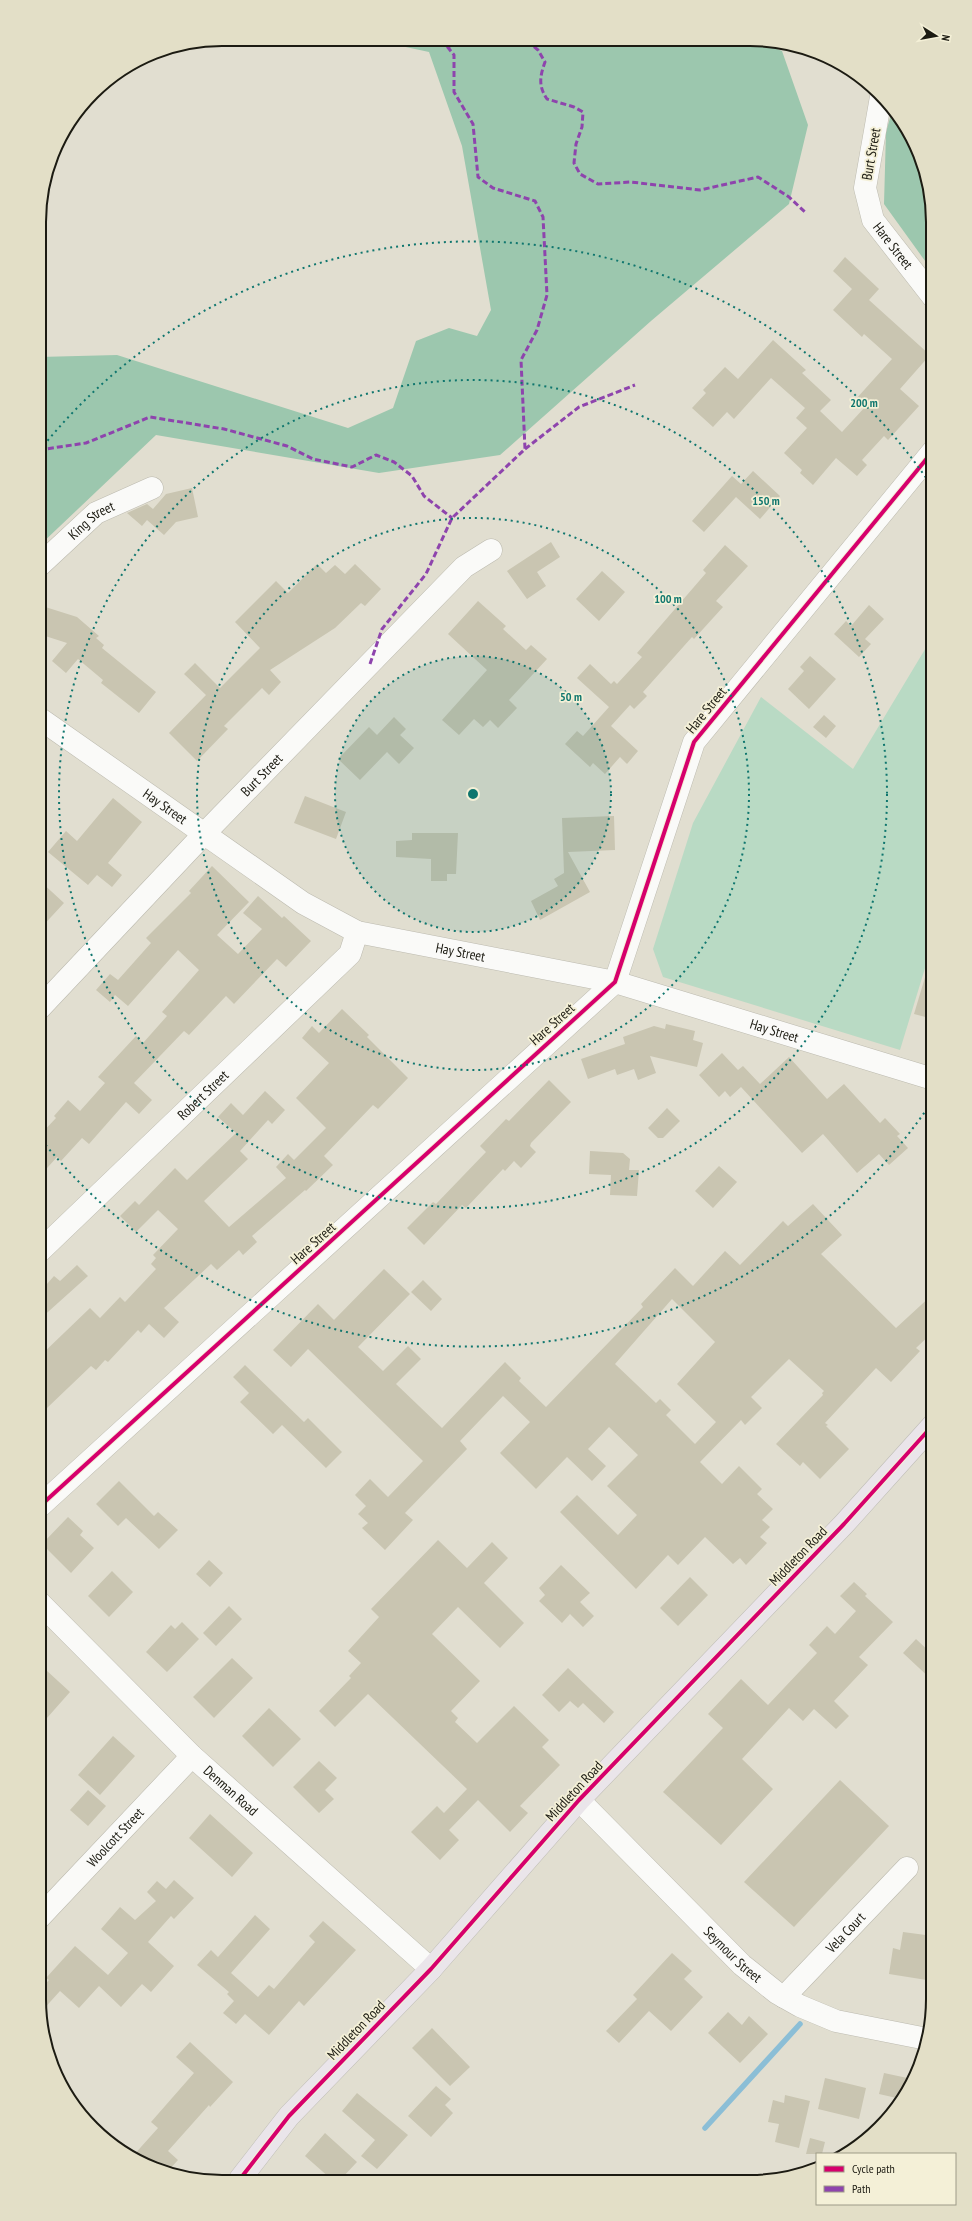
<svg xmlns="http://www.w3.org/2000/svg" width="972" height="2221" font-family="'PT Sans Narrow',sans-serif">
<rect width="100%" height="100%" fill="#e1ded0"/>
<path fill="#b9dac4" d="M933,636V942L900,1050L663,977L653,949L693,823L761,697L853,769Z"/>
<path fill="#9cc7ae" d="M373,40L761,42L782,51L808,125L789,204L651,321L500,455L379,473L156,435L39,546V357L117,355L348,428L393,408L416,341L449,328L477,336L491,310L462,146L429,52Z
M892,111L908,130L927,174L933,222V272L884,204L886,132Z"/>
<g fill="none" stroke-linecap="round" stroke-linejoin="round">
<path stroke="#8bbed6" stroke-width="5.5" d="M705,2128L800,2024"/>
</g>
<path fill="#c9c5b1" fill-rule="evenodd" d="M845,257L879,289L869,300L930,355L900,389L919,406L888,440L884,436L862,460L867,465L857,476L836,458L813,485L800,473L802,470L784,453L807,428L796,418L805,408L771,378L734,419L727,412L713,427L692,408L706,393L703,390L725,367L738,379L773,340L806,370L802,373L831,400L820,411L842,432L865,407L856,399L892,359L864,334L862,337L833,310L852,289L833,271Z
M753,471L780,496L760,519L736,497L704,532L692,521L732,476L741,484Z
M192,488L198,517L176,522L164,535L147,520L142,526L127,513L147,504L153,509L166,494Z
M551,542L560,557L537,572L546,586L527,599L507,571Z
M725,545L748,566L716,601L723,607L694,639L692,637L643,692L647,696L634,709L630,705L611,726L638,751L627,764L620,757L605,774L593,763L590,767L565,744L577,731L583,736L609,707L577,678L590,664L611,684L614,681L617,684L642,657L637,653L706,573L703,570Z
M317,564L326,573L335,565L345,574L355,564L381,589L365,606L361,603L335,628L270,670L281,682L269,695L262,688L224,726L228,729L197,761L169,733L206,695L184,674L195,663L220,688L260,648L235,622L276,581L288,593Z
M602,571L625,592L599,621L576,599Z
M478,601L506,626L503,629L526,650L531,645L547,659L509,700L517,708L498,728L490,720L483,727L474,719L459,735L442,720L487,670L448,634Z
M39,605L77,617L99,636L96,638L104,645L102,648L156,692L139,713L101,683L103,680L78,659L66,673L52,661L67,643L39,634Z
M869,605L884,619L865,639L871,644L859,657L834,634L846,621L851,626Z
M810,656L836,679L809,709L788,689L804,671L800,667Z
M824,715L836,726L826,738L813,727Z
M394,717L406,729L400,735L414,748L399,764L387,752L360,780L338,759L369,727L377,735Z
M305,796L346,812L336,839L294,823Z
M113,798L142,822L108,863L122,875L112,887L97,875L88,885L48,852L66,831L77,841Z
M614,816L615,850L568,852L590,892L540,920L531,901L558,886L554,879L564,873L562,818Z
M412,833H458L456,874H447V881H431V859L396,857V841L412,840Z
M212,866L249,902L217,935L238,954L262,929L243,913L258,896L282,918L284,916L311,941L286,967L277,959L234,1004L226,996L189,1035L184,1031L134,1083L152,1100L139,1114L126,1102L89,1144L82,1138L61,1161L57,1157L39,1177V1136L56,1118L54,1116L68,1100L80,1111L105,1083L98,1077L136,1036L143,1043L167,1016L162,1012L199,970L178,950L128,1006L115,995L110,1002L96,990L110,974L118,980L151,943L146,938L191,893L189,891Z
M39,880L64,903L39,930Z
M929,964L933,965V1019L914,1014Z
M342,1009L369,1035L367,1037L408,1078L378,1109L373,1105L324,1156L333,1165L306,1191L305,1190L252,1236L257,1242L243,1255L239,1250L217,1270L211,1264L164,1308L179,1322L164,1338L149,1324L141,1333L138,1330L108,1362L105,1360L96,1370L91,1366L47,1408L39,1400V1357L90,1308L100,1318L120,1297L125,1302L156,1269L151,1264L156,1258L153,1255L178,1229L158,1210L136,1232L120,1216L135,1201L139,1205L175,1168L187,1180L236,1133L218,1117L231,1103L243,1115L265,1091L285,1110L272,1124L268,1120L240,1151L248,1159L204,1201L229,1227L286,1178L276,1167L288,1154L294,1160L326,1128L296,1098L329,1063L302,1038L312,1026L319,1033Z
M666,1024L695,1031L693,1040L703,1043L697,1067L650,1056L656,1073L638,1080L634,1069L617,1075L615,1069L588,1079L581,1059L625,1044L623,1037L654,1026L665,1029Z
M722,1053L738,1070L743,1066L760,1084L789,1057L827,1099L844,1084L880,1123L885,1118L900,1134L897,1136L908,1148L889,1165L879,1154L857,1173L823,1134L802,1153L741,1087L730,1097L725,1091L719,1097L699,1075Z
M549,1080L571,1102L531,1143L530,1146L536,1152L521,1168L514,1161L505,1171L503,1169L466,1208L462,1205L424,1245L407,1228L433,1202L436,1204L486,1152L480,1146L506,1119L509,1121Z
M667,1108L680,1121L663,1138H658L648,1128Z
M590,1151L623,1153L630,1159L629,1170H639L637,1196L610,1195L611,1175L589,1174Z
M719,1166L737,1182L713,1208L695,1191Z
M813,1204L842,1235L821,1254L896,1328L933,1294V1332L916,1348L920,1351L891,1382L876,1368L825,1423L828,1425L826,1426L849,1449L820,1479L803,1462L800,1466L776,1444L823,1395L822,1393L824,1391L789,1359L751,1397L762,1408L745,1425L741,1420L700,1462L722,1484L739,1466L762,1489L757,1494L773,1509L762,1520L770,1527L760,1537L767,1543L746,1565L740,1558L733,1564L705,1537L678,1565L668,1555L636,1589L560,1512L577,1495L618,1535L637,1515L607,1486L638,1455L609,1427L588,1449L606,1466L592,1481L567,1457L536,1489L500,1453L530,1422L503,1396L460,1441L467,1449L405,1513L413,1520L385,1550L362,1528L368,1523L358,1514L366,1506L355,1495L370,1479L388,1497L423,1461L308,1349L291,1367L273,1350L318,1304L334,1320L384,1269L410,1294L358,1347L383,1371L408,1346L421,1359L396,1384L442,1428L505,1362L521,1378L519,1381L546,1407L643,1307L641,1304L675,1268L693,1286L725,1251L740,1265L783,1221L788,1226ZM672,1299L715,1342L677,1384L716,1422L695,1444L666,1415L671,1410L660,1399L656,1403L615,1364Z
M77,1265L88,1276L39,1320V1293L54,1276L60,1281Z
M423,1280L442,1299L431,1311L411,1292Z
M245,1365L304,1422L308,1418L342,1452L326,1468L282,1425L273,1434L240,1402L249,1393L233,1377Z
M119,1481L154,1516L158,1512L178,1530L159,1549L126,1518L118,1526L96,1504Z
M68,1517L83,1531L80,1535L94,1548L71,1573L42,1544Z
M438,1540L467,1568L492,1542L508,1558L484,1583L524,1623L500,1648L458,1607L432,1634L480,1681L451,1711L458,1718L455,1722L477,1743L514,1706L549,1740L542,1747L560,1765L520,1806L528,1813L510,1832L478,1800L449,1830L459,1840L440,1860L411,1832L437,1806L444,1813L467,1789L368,1694L335,1727L319,1711L351,1678L349,1676L361,1663L348,1651L379,1617L371,1609Z
M209,1560L223,1573L210,1587L196,1574Z
M561,1565L590,1593L580,1602L594,1616L583,1627L570,1614L562,1623L539,1601L545,1595L539,1588Z
M112,1571L133,1592L109,1617L88,1596Z
M690,1577L708,1595L678,1626L660,1608Z
M854,1582L867,1594L865,1596L893,1622L859,1657L868,1665L834,1701L849,1716L836,1729L814,1709L803,1721L789,1708L742,1759L773,1789L721,1845L663,1792L723,1728L708,1714L741,1679L768,1705L817,1653L809,1645L827,1626L835,1634L856,1611L840,1596Z
M229,1606L242,1619L216,1646L203,1633Z
M182,1622L199,1639L167,1672L146,1652L171,1625L175,1629Z
M916,1639L933,1655V1681L903,1653Z
M232,1658L253,1678L214,1718L193,1697Z
M568,1668L614,1712L604,1723L583,1703L578,1708L570,1701L559,1712L542,1695Z
M46,1670L70,1692L39,1727V1678Z
M269,1708L301,1739L273,1767L242,1736Z
M113,1736L135,1756L100,1795L78,1775Z
M319,1761L337,1778L325,1790L334,1799L319,1813L293,1787Z
M840,1780L889,1826L794,1927L744,1882Z
M88,1790L106,1806L88,1826L70,1810Z
M210,1814L253,1853L232,1877L189,1838Z
M174,1880L194,1898L174,1919L171,1916L148,1942L174,1966L151,1992L142,1984L121,2007L99,1986L79,2008L60,1991L41,2012L39,1991L49,1980L46,1978L75,1946L108,1975L128,1953L101,1929L120,1907L135,1920L156,1901L147,1892L157,1881L166,1889Z
M255,1915L270,1929L231,1973L258,1997L269,1985L274,1989L315,1942L309,1936L323,1921L356,1950L304,2006L299,2001L269,2035L245,2014L236,2024L223,2013L234,2001L227,1994L229,1992L197,1965L211,1950L218,1957Z
M903,1932L933,1936V1981L889,1974L893,1948L900,1950Z
M672,1953L692,1971L684,1979L703,1997L671,2031L649,2011L619,2043L606,2031L637,1999L633,1995Z
M728,2012L742,2025L749,2016L768,2034L740,2063L708,2033Z
M432,2028L470,2067L450,2086L412,2048Z
M190,2042L233,2082L210,2107L209,2105L168,2151L178,2160L167,2172L141,2163L132,2157L158,2128L151,2122L194,2073L176,2057Z
M884,2073L912,2079L901,2099L879,2094Z
M825,2078L866,2088L859,2119L818,2109Z
M436,2086L451,2099L445,2105L453,2113L431,2137L408,2116Z
M357,2093L408,2135L377,2169L361,2156L375,2140L342,2111Z
M785,2095L810,2101L799,2148L775,2142L779,2124L768,2122L773,2100L784,2103Z
M325,2133L357,2162L341,2179H331L305,2156Z
M810,2138L825,2142L822,2154H806Z"/>
<g fill="none" stroke-linecap="round" stroke-linejoin="round">
<defs>
<g id="minor">
<path id="s1" d="M881,97L865,188L873,220L933,297"/>
<path id="s2" d="M39,566L96,513L152,488"/>
<path id="s3" d="M39,718L303,903L357,932L615,982L933,1079"/>
<path id="s4" d="M39,1009L204,834L464,567L491,550"/>
<path id="s5" d="M39,1252L350,954L357,932"/>
<path d="M39,1507L615,982L694,742L933,451"/>
<path id="s6" d="M39,1602L192,1756L431,1969"/>
<path id="s7" d="M579,1800L742,1965L777,1993L800,2006L836,2021L927,2039"/>
<path id="s8" d="M39,1918L192,1756"/>
<path id="s9" d="M784,1997L907,1868"/>
</g>
<path id="major" d="M240,2179L289,2116L431,1969L579,1800L844,1524L933,1425"/>
</defs>
<use href="#minor" stroke="#bcbaaf" stroke-width="23"/>
<use href="#major" stroke="#bfbdb6" stroke-width="23"/>
<use href="#minor" stroke="#fafaf8" stroke-width="22"/>
<use href="#major" stroke="#eae5ea" stroke-width="22"/>
<path stroke="#8e44ad" stroke-width="3" stroke-dasharray="6 3" stroke-linecap="butt" d="M527,41L538,50L545,62C540,76 538,86 547,99L574,107L583,112L582,127L576,144L574,163L580,174L598,184L631,182L700,190L758,177L789,197L806,213
M448,48L455,40
M525,449L579,407L635,385
M39,450L86,443L150,417L224,429L287,446L313,459L352,467L376,455L394,462L412,476L424,496L452,518
M370,664L382,629L426,574L452,518L525,449L521,360L537,330L547,295L543,217L535,201L493,188L478,177L473,124L454,92V55L442,40"/>
<defs>
<path id="cycleway" d="M39,1507L615,982L694,742L933,451
M240,2179L289,2116L431,1969L579,1800L844,1524L933,1425"/>
</defs>
<use href="#cycleway" stroke="#f4f0d7" stroke-width="6"/>
<use href="#cycleway" stroke="#d6006c" stroke-width="4"/>
</g>
<circle cx="473" cy="794" r="138" fill="#0f766e" fill-opacity=".12"/>
<g fill="none" stroke="#0f766e" stroke-width="2" stroke-dasharray="2 4">
<circle cx="473" cy="794" r="138"/>
<circle cx="473" cy="794" r="276"/>
<circle cx="473" cy="794" r="414"/>
<path d="M931 1103A553 553 0 0 1 40 1138M40 450A553 553 0 0 1 931 485"/>
</g>
<g text-anchor="middle" stroke-width="3.5" stroke-linejoin="round" paint-order="stroke">
<g font-size="14" fill="#1c1b12" stroke="#f4f0d7">
<text transform="translate(871 154) rotate(-80)" y="5">Burt Street</text>
<text dy="5" stroke="none"><textPath href="#s1" startOffset="158">Hare Street</textPath></text>
<text dy="5" stroke="none"><textPath href="#s2" startOffset="70">King Street</textPath></text>
<text transform="translate(706 710) rotate(-51)" y="5">Hare Street</text>
<text dy="5" stroke="none"><textPath href="#s4" startOffset="323">Burt Street</textPath></text>
<text dy="5" stroke="none"><textPath href="#s3" startOffset="154">Hay Street</textPath></text>
<text dy="5" stroke="none"><textPath href="#s3" startOffset="489">Hay Street</textPath></text>
<text transform="translate(552 1024) rotate(-42)" y="5">Hare Street</text>
<text dy="5" stroke="none"><textPath href="#s3" startOffset="813">Hay Street</textPath></text>
<text dy="5" stroke="none"><textPath href="#s5" startOffset="227">Robert Street</textPath></text>
<text transform="translate(313 1243) rotate(-42)" y="5">Hare Street</text>
<text transform="translate(798 1556) rotate(-46)" y="5">Middleton Road</text>
<text dy="5" stroke="none"><textPath href="#s6" startOffset="269">Denman Road</textPath></text>
<text transform="translate(574 1791) rotate(-47)" y="5">Middleton Road</text>
<text dy="5" stroke="none"><textPath href="#s8" startOffset="111">Woolcott Street</textPath></text>
<text dy="5" stroke="none"><textPath href="#s9" startOffset="89">Vela Court</textPath></text>
<text dy="5" stroke="none"><textPath href="#s7" startOffset="218">Seymour Street</textPath></text>
<text transform="translate(356 2030) rotate(-46)" y="5">Middleton Road</text>
</g>
</g>
<path d="M0 0H972V2221H0ZM222 46H750A176 176 0 0 1 926 222V1999A176 176 0 0 1 750 2175H222A176 176 0 0 1 46 1999V222A176 176 0 0 1 222 46Z" fill="#e3dfc7" fill-rule="evenodd"/>
<path fill="none" stroke="#1c1b12" stroke-width="2" d="M222 46H750A176 176 0 0 1 926 222V1999A176 176 0 0 1 750 2175H222A176 176 0 0 1 46 1999V222A176 176 0 0 1 222 46Z"/>
<circle cx="473" cy="794" r="6" fill="#0f766e" stroke="#f4f0d7" stroke-width="2"/>
<g font-size="12" text-anchor="middle" font-weight="bold" fill="#0f766e" stroke="#f4f0d7" stroke-width="3.5" stroke-linejoin="round" paint-order="stroke">
<text x="864" y="407">200 m</text>
<text x="766" y="505">150 m</text>
<text x="668" y="603">100 m</text>
<text x="571" y="701">50 m</text>
</g>
<rect x="816" y="2153" width="140" height="52" fill="#f4f0d7" stroke="#9e9b88"/>
<rect x="824" y="2166" width="20" height="6" fill="#d6006c" stroke="#9e9b88"/>
<text x="852" y="2173" font-size="12" fill="#1c1b12">Cycle path</text>
<rect x="824" y="2186" width="20" height="6" fill="#8e44ad" stroke="#9e9b88"/>
<text x="852" y="2193" font-size="12" fill="#1c1b12">Path</text>
<g transform="translate(936 36) rotate(101)" stroke="#f4f0d7" stroke-width="3" paint-order="stroke">
<path d="M0-3L7 15L0 10L-7 15Z" fill="#1c1b12"/>
<text y="-6" font-size="11" font-weight="bold" text-anchor="middle" fill="#1c1b12">N</text>
</g>
</svg>
